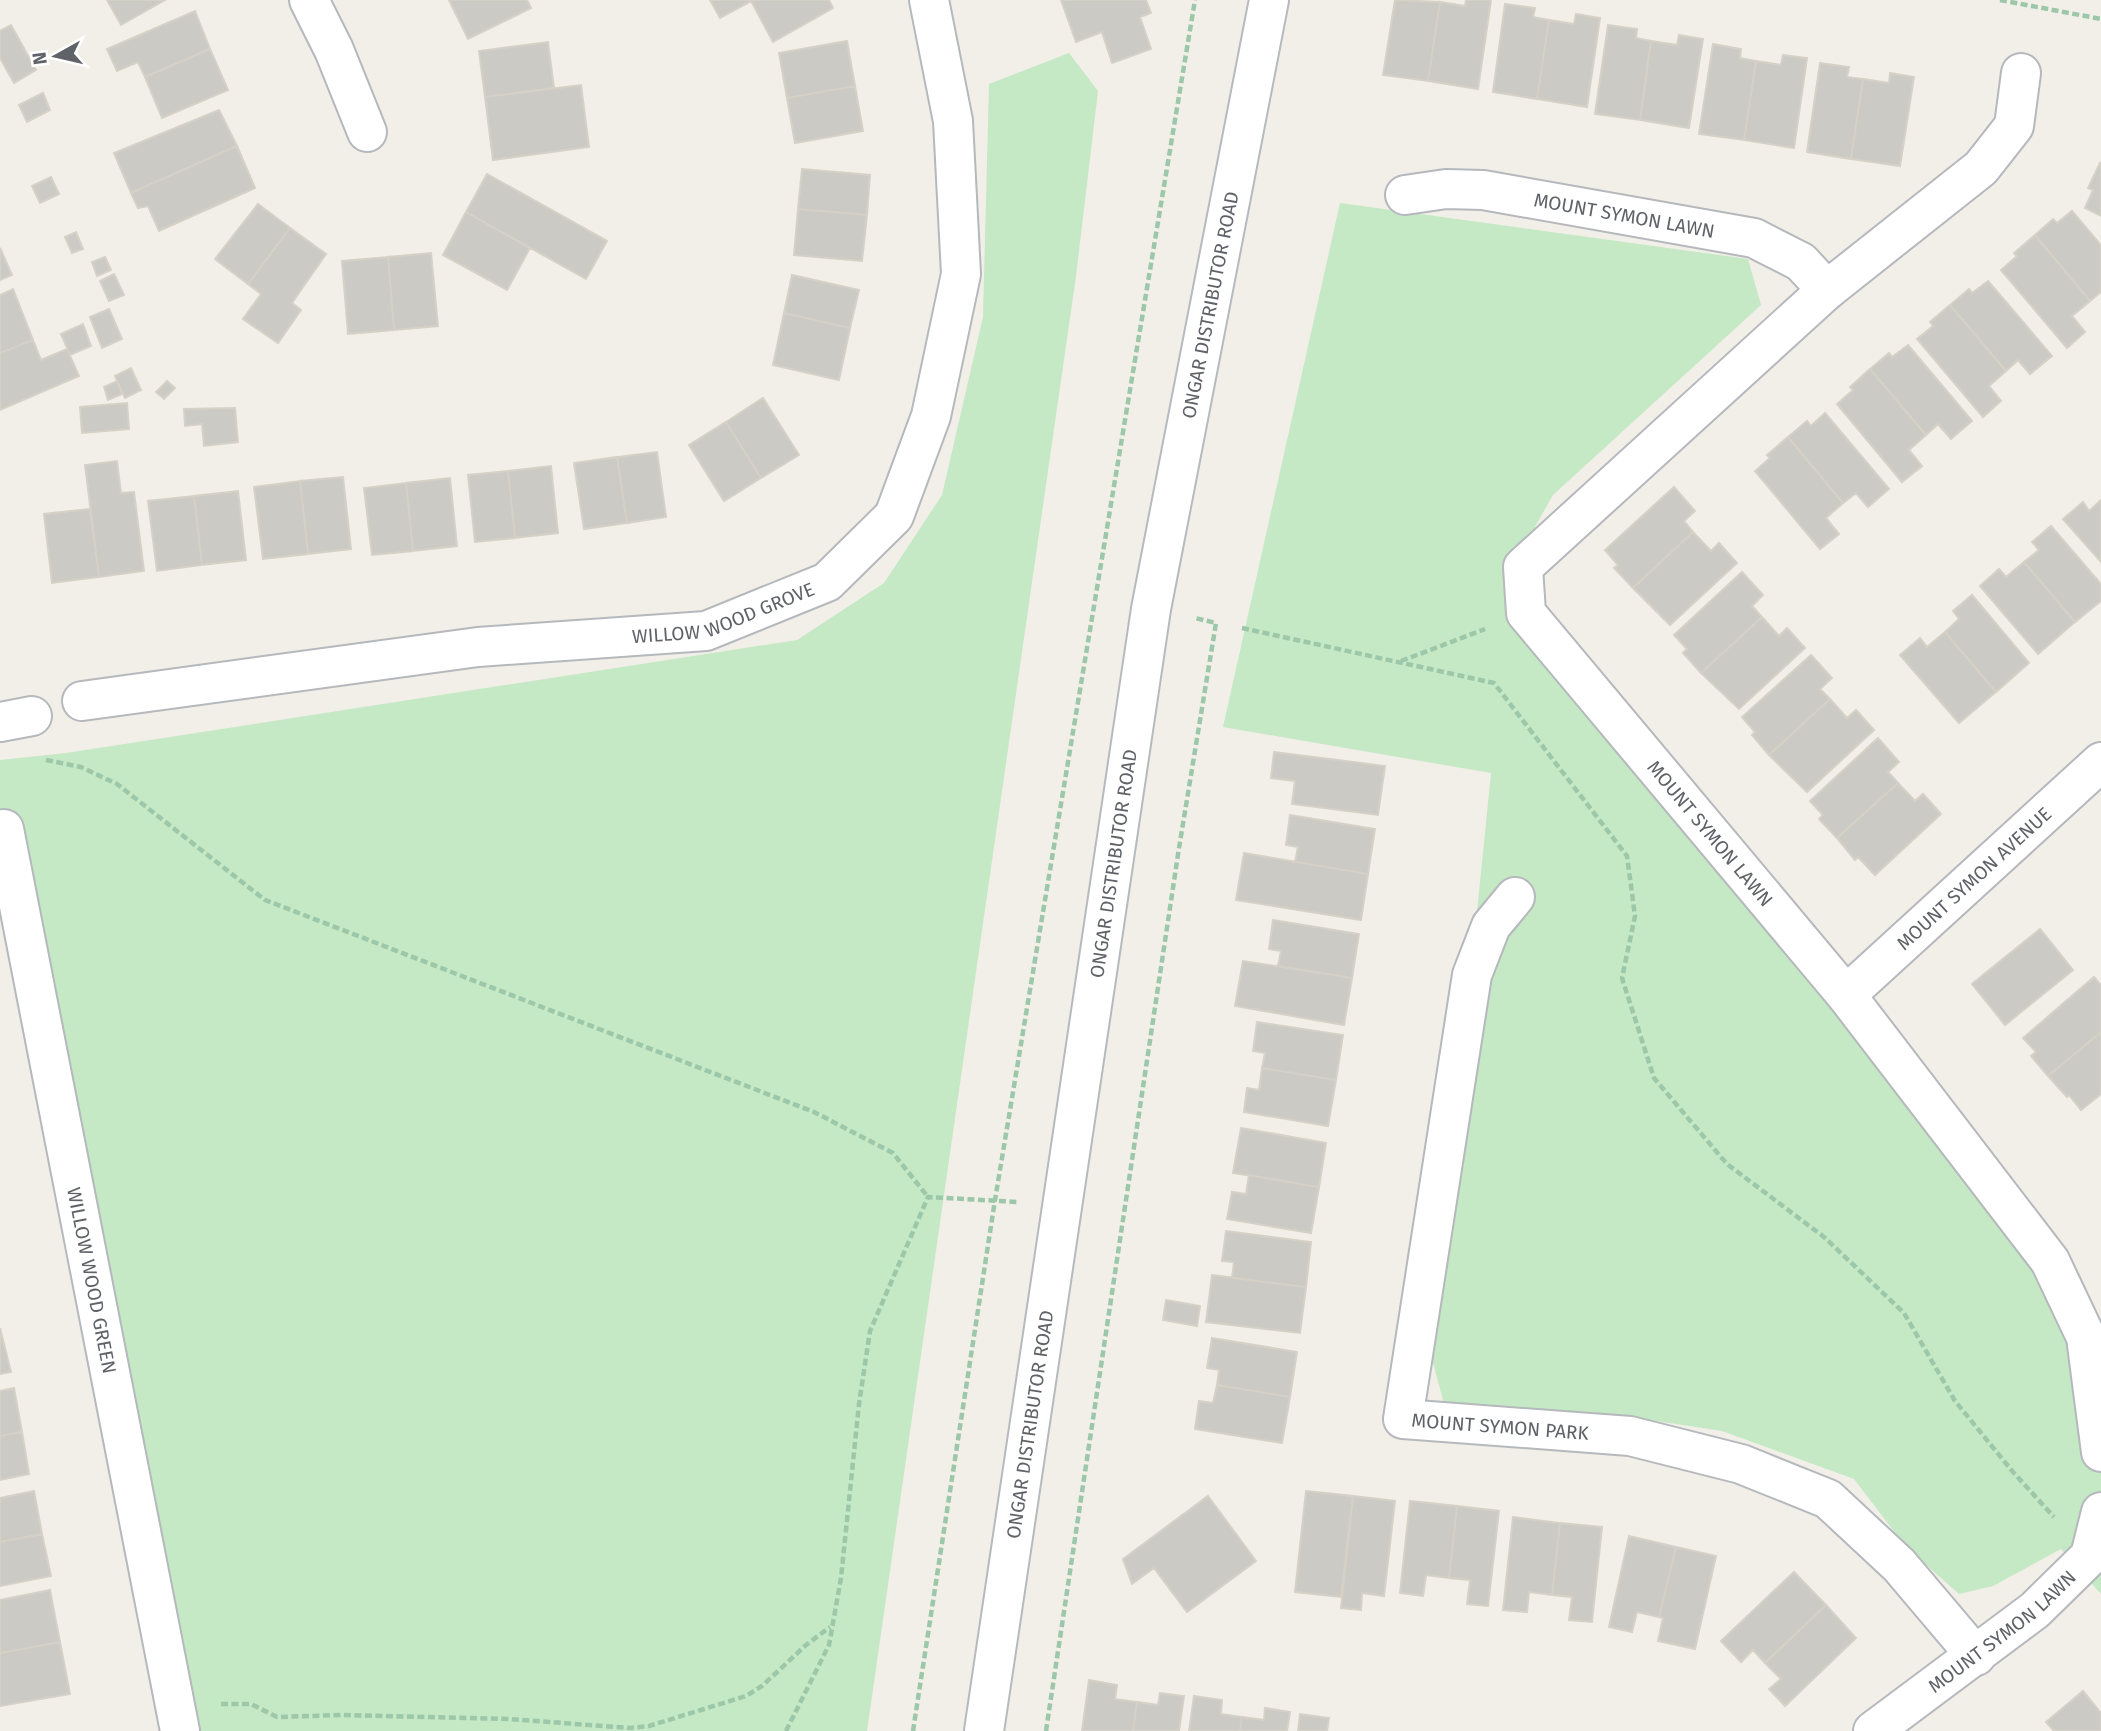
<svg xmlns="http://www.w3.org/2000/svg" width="2101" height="1731" font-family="'Fira Sans',sans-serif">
<rect width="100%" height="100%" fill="#f1efe8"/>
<path fill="#c5e8c5" d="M1069,53L1098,91L1076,276L867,1731H188L0,809V760L66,753L797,640L884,583L942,495L983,317L989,84Z
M1340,203L1748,259L1761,305L1553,495L1507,576L2101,1325V1594L2061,1549L1993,1586L1959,1594L1906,1547L1854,1479L1722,1431L1630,1417L1444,1404L1432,1359L1491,773L1223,727Z"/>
<path fill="#cccac5" stroke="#d6d1c6" stroke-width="2" d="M107,0H165L121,25Z
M449,0H527L531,8L468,39Z
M710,0H753L720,18Z
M753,0H829L833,8L773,42L751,1Z
M1061,0H1146L1151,13L1140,17L1151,49L1112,63L1102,32L1076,42Z
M1395,0L1440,2L1428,81L1383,75Z
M1466,0H1491L1478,89L1428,81L1440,2L1465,6Z
M1505,4L1535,8L1533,17L1549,20L1537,99L1493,92Z
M195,11L210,49L145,77L138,62L117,71L107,49Z
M1576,14L1600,18L1587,107L1537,99L1549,20L1574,24Z
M11,25L36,70L14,83L0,58V31Z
M1608,25L1637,29L1636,38L1651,41L1640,120L1595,114Z
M1679,35L1703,39L1689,128L1640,120L1651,41L1677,45Z
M847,41L855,86L787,98L779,53Z
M548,42L554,88L485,97L479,51Z
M1713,44L1741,49L1740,58L1756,61L1744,140L1699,134Z
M210,49L228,90L162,118L145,77Z
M1783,55L1807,58L1794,148L1744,140L1756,61L1781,65Z
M1820,63L1849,67L1847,77L1863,79L1851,159L1807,152Z
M1890,73L1914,77L1900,166L1851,159L1863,79L1889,83Z
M581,85L589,147L493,160L485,97Z
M855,86L863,131L795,143L787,98Z
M43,93L50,110L27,122L19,105Z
M219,110L237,146L131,193L114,153Z
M237,146L255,188L159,231L148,206L138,208L131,193Z
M2100,163L2101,164V216L2085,208L2093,190L2088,188Z
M802,169L870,175L867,215L798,209Z
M487,174L607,241L586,279L466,212Z
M51,177L59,194L40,203L32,186Z
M258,204L290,228L248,284L215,259Z
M798,209L867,215L862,261L794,255Z
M2072,211L2101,245V292L2090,301L2035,235L2053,219L2057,223Z
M466,212L530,248L507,290L443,255Z
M290,228L326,254L292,303L301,310L278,343L243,319L261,294L248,284Z
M76,232L83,249L72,253L65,237Z
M2035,235L2090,301L2072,316L2085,332L2067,348L2001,270L2017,256L2014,253Z
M0,248L12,275L0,280Z
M431,253L438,326L394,330L388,257Z
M105,257L111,270L97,276L92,262Z
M388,257L394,330L348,334L342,261Z
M114,274L124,295L109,301L100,281Z
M792,275L859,290L850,328L784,313Z
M1988,281L2052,356L2030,374L2018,360L2006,371L1950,305L1969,289L1972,293Z
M13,289L33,340L0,353V295Z
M1950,305L2006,371L1989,386L2001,401L1983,417L1917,339L1933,326L1930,322Z
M109,309L122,339L102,348L90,317Z
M784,313L850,328L839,380L773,365Z
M83,324L91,346L70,355L61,334Z
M33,340L41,360L67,349L79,376L0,410V353Z
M1908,345L1972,421L1951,439L1938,424L1926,435L1870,369L1889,353L1892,357Z
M131,368L141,390L125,398L115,376Z
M1870,369L1926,435L1909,450L1922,466L1902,482L1837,404L1853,390L1850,387Z
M117,381L122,394L108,400L104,387Z
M167,381L175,388L164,399L156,392Z
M763,398L799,455L761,478L726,422Z
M127,403L129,429L82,433L80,407Z
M235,408L238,442L204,446L202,424L185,426L184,409Z
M1825,413L1889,489L1868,507L1856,493L1843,503L1788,437L1807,421L1811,426Z
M726,422L761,478L724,501L689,445Z
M1788,437L1843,503L1826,518L1839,534L1820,549L1755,471L1770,458L1767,455Z
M657,452L666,517L627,523L617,457Z
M617,457L627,523L584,529L574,463Z
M117,461L121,493L134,492L144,571L99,577L85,465Z
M551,466L558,533L515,538L508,471Z
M508,471L515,538L475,542L468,475Z
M343,477L351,549L308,554L300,481Z
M450,478L457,546L413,551L406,483Z
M300,481L308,554L263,559L254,487Z
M406,483L413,551L372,555L364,488Z
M1674,487L1695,511L1684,521L1693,532L1633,588L1614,568L1618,565L1605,550Z
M238,491L246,560L202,565L194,496Z
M194,496L202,565L157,571L148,501Z
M2101,500V562L2063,519L2083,502L2089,511Z
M90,509L99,577L52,583L44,514Z
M2051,526L2101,584V601L2075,622L2024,562L2039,550L2032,542Z
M1693,532L1711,551L1719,543L1737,563L1670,625L1633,588Z
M2024,562L2075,622L2038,654L1980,586L1999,569L2006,577Z
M1742,572L1763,595L1752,606L1762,617L1701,673L1683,653L1687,649L1674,635Z
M1972,595L2029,663L1996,692L1945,632L1959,619L1953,611Z
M1762,617L1779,636L1787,628L1805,648L1739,709L1701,673Z
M1945,632L1996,692L1959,723L1900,655L1920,638L1927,647Z
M1811,655L1832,678L1820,689L1830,699L1769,755L1752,735L1755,732L1742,717Z
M1830,699L1847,718L1856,710L1874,730L1807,792L1769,755Z
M1878,738L1899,762L1888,772L1898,783L1837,838L1819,819L1823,815L1810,801Z
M1274,752L1385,766L1378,815L1292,804L1295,781L1271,778Z
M1898,783L1915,801L1923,794L1941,814L1875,875L1858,857L1855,860L1837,838Z
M1290,815L1375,829L1368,874L1295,862L1298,847L1286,845Z
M1244,853L1368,874L1361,920L1236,900Z
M1273,920L1359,934L1352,978L1278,966L1281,951L1269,949Z
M2040,929L2073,970L2005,1025L1972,984Z
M1243,961L1352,978L1344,1025L1235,1006Z
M2094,977L2101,985V1032L2048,1076L2031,1056L2036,1052L2023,1038Z
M1257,1022L1343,1035L1336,1080L1262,1068L1265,1053L1253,1051Z
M2101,1032V1094L2081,1110L2069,1095L2067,1097L2048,1076Z
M1262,1068L1336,1080L1328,1126L1244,1112L1247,1088L1259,1090Z
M1241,1128L1326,1143L1319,1187L1233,1173Z
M1249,1175L1319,1187L1311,1233L1227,1219L1232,1192L1246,1194Z
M1226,1231L1311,1242L1306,1287L1232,1278L1234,1262L1222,1261Z
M1212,1275L1306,1287L1300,1333L1206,1322Z
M1166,1300L1200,1306L1197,1326L1163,1320Z
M0,1328L11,1372L0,1374Z
M1212,1338L1297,1352L1290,1397L1217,1385L1219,1370L1207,1368Z
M1217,1385L1290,1397L1282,1443L1195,1429L1199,1401L1213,1403Z
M14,1388L22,1432L0,1436V1391Z
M22,1432L29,1474L0,1480V1436Z
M34,1491L42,1534L0,1542V1498Z
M1306,1491L1353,1496L1341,1597L1295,1592Z
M1208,1496L1256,1561L1187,1612L1154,1568L1132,1584L1123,1559Z
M1353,1496L1395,1501L1384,1596L1362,1593L1361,1610L1341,1608Z
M1410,1501L1457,1506L1449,1578L1426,1575L1423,1596L1400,1593Z
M1457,1506L1499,1511L1488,1606L1467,1604L1470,1580L1449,1578Z
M1513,1517L1560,1523L1552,1595L1529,1592L1527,1612L1503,1610Z
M1560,1523L1602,1527L1592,1622L1569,1620L1572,1597L1552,1595Z
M42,1534L51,1576L0,1586V1542Z
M1629,1536L1676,1547L1659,1617L1637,1612L1632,1632L1609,1627Z
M1676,1547L1716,1556L1695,1649L1658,1641L1663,1618L1659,1617Z
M1794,1572L1826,1605L1765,1663L1753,1650L1741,1662L1721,1641Z
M50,1590L60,1642L0,1653V1600Z
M1826,1605L1856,1638L1785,1706L1769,1689L1781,1679L1765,1663Z
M60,1642L70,1694L0,1706V1653Z
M1089,1680L1117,1685L1115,1699L1137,1702L1133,1731H1082Z
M2083,1691L2101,1713V1731H2054L2046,1722Z
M1160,1693L1184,1696L1179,1731H1133L1137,1702L1158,1705Z
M1194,1696L1222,1700L1221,1714L1242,1717L1240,1731H1189Z
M1265,1708L1290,1712L1287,1731H1240L1242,1717L1264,1720Z
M1300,1714L1329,1718L1327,1731H1298Z"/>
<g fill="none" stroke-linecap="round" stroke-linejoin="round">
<defs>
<g id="street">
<path d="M309,0L334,50L367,132"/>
<path id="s1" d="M2021,73L2014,126L1981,168L1827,290L1523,567L1526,613L1846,995L2050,1261L2086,1337L2101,1452"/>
<path id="s2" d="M1405,195L1446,189L1483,190L1754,238L1801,262L1827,290"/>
<path id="s3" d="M82,701L478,647L706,631L827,582L894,516L931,416L961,274L953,121L929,0"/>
<path d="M0,722L32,716"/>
<path id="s4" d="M4,829L180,1731"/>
<path id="s5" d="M1515,897L1491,926L1472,975L1403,1419L1630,1436L1741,1464L1828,1499L1899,1565L1976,1656"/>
<path id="s6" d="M1846,995L2101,762"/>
<path id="s7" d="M1873,1731L2035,1610L2090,1556L2101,1512"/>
</g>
<g id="secondary">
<path id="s8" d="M984,1731L1151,609L1269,0"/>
</g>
</defs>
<use href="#street" stroke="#b5b8bc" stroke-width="42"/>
<use href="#secondary" stroke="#b6babf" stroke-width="42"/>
<path stroke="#9cc7a9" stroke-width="4.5" stroke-dasharray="7 3.5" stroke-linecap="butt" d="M2000,0L2101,19
M1242,628L1494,683L1627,856L1635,916L1622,978L1654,1078L1727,1164L1824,1237L1904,1313L1955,1401L2013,1472L2054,1517
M1401,661L1485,629
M46,760L81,767L117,784L265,900L814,1112L893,1153L928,1197
M221,1704H251L277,1717L342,1715L509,1719L630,1728L649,1726L746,1696L762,1686L806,1645L830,1627
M786,1731L829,1645L841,1578L859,1404L870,1331L928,1197L1018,1202
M913,1731L995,1200L1195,0
M1046,1731L1179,848L1216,623L1195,618"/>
<use href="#street" stroke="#fff" stroke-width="38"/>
<use href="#secondary" stroke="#fff" stroke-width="38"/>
</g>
<g text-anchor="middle" stroke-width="6" stroke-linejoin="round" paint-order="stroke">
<g font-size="19" fill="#5f6368" stroke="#fff">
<text dy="7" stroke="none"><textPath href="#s2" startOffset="222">MOUNT SYMON LAWN</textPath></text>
<text dy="7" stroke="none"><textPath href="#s8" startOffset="1444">ONGAR DISTRIBUTOR ROAD</textPath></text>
<text dy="7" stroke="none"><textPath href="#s3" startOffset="649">WILLOW WOOD GROVE</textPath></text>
<text dy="7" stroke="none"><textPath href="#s1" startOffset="1048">MOUNT SYMON LAWN</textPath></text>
<text dy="7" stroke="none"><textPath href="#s8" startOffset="877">ONGAR DISTRIBUTOR ROAD</textPath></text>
<text dy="7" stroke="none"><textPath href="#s6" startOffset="173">MOUNT SYMON AVENUE</textPath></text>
<text dy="7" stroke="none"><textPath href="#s4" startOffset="460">WILLOW WOOD GREEN</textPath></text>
<text dy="7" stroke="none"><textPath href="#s8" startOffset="310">ONGAR DISTRIBUTOR ROAD</textPath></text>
<text dy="7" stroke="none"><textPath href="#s5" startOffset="637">MOUNT SYMON PARK</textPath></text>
<text dy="7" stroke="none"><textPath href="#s7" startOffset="163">MOUNT SYMON LAWN</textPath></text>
</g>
</g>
<g transform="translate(56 56) rotate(262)" stroke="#ffffff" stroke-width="5" paint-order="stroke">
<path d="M0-5L12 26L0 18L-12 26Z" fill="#5f6368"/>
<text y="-10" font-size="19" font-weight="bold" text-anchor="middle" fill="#5f6368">N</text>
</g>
</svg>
